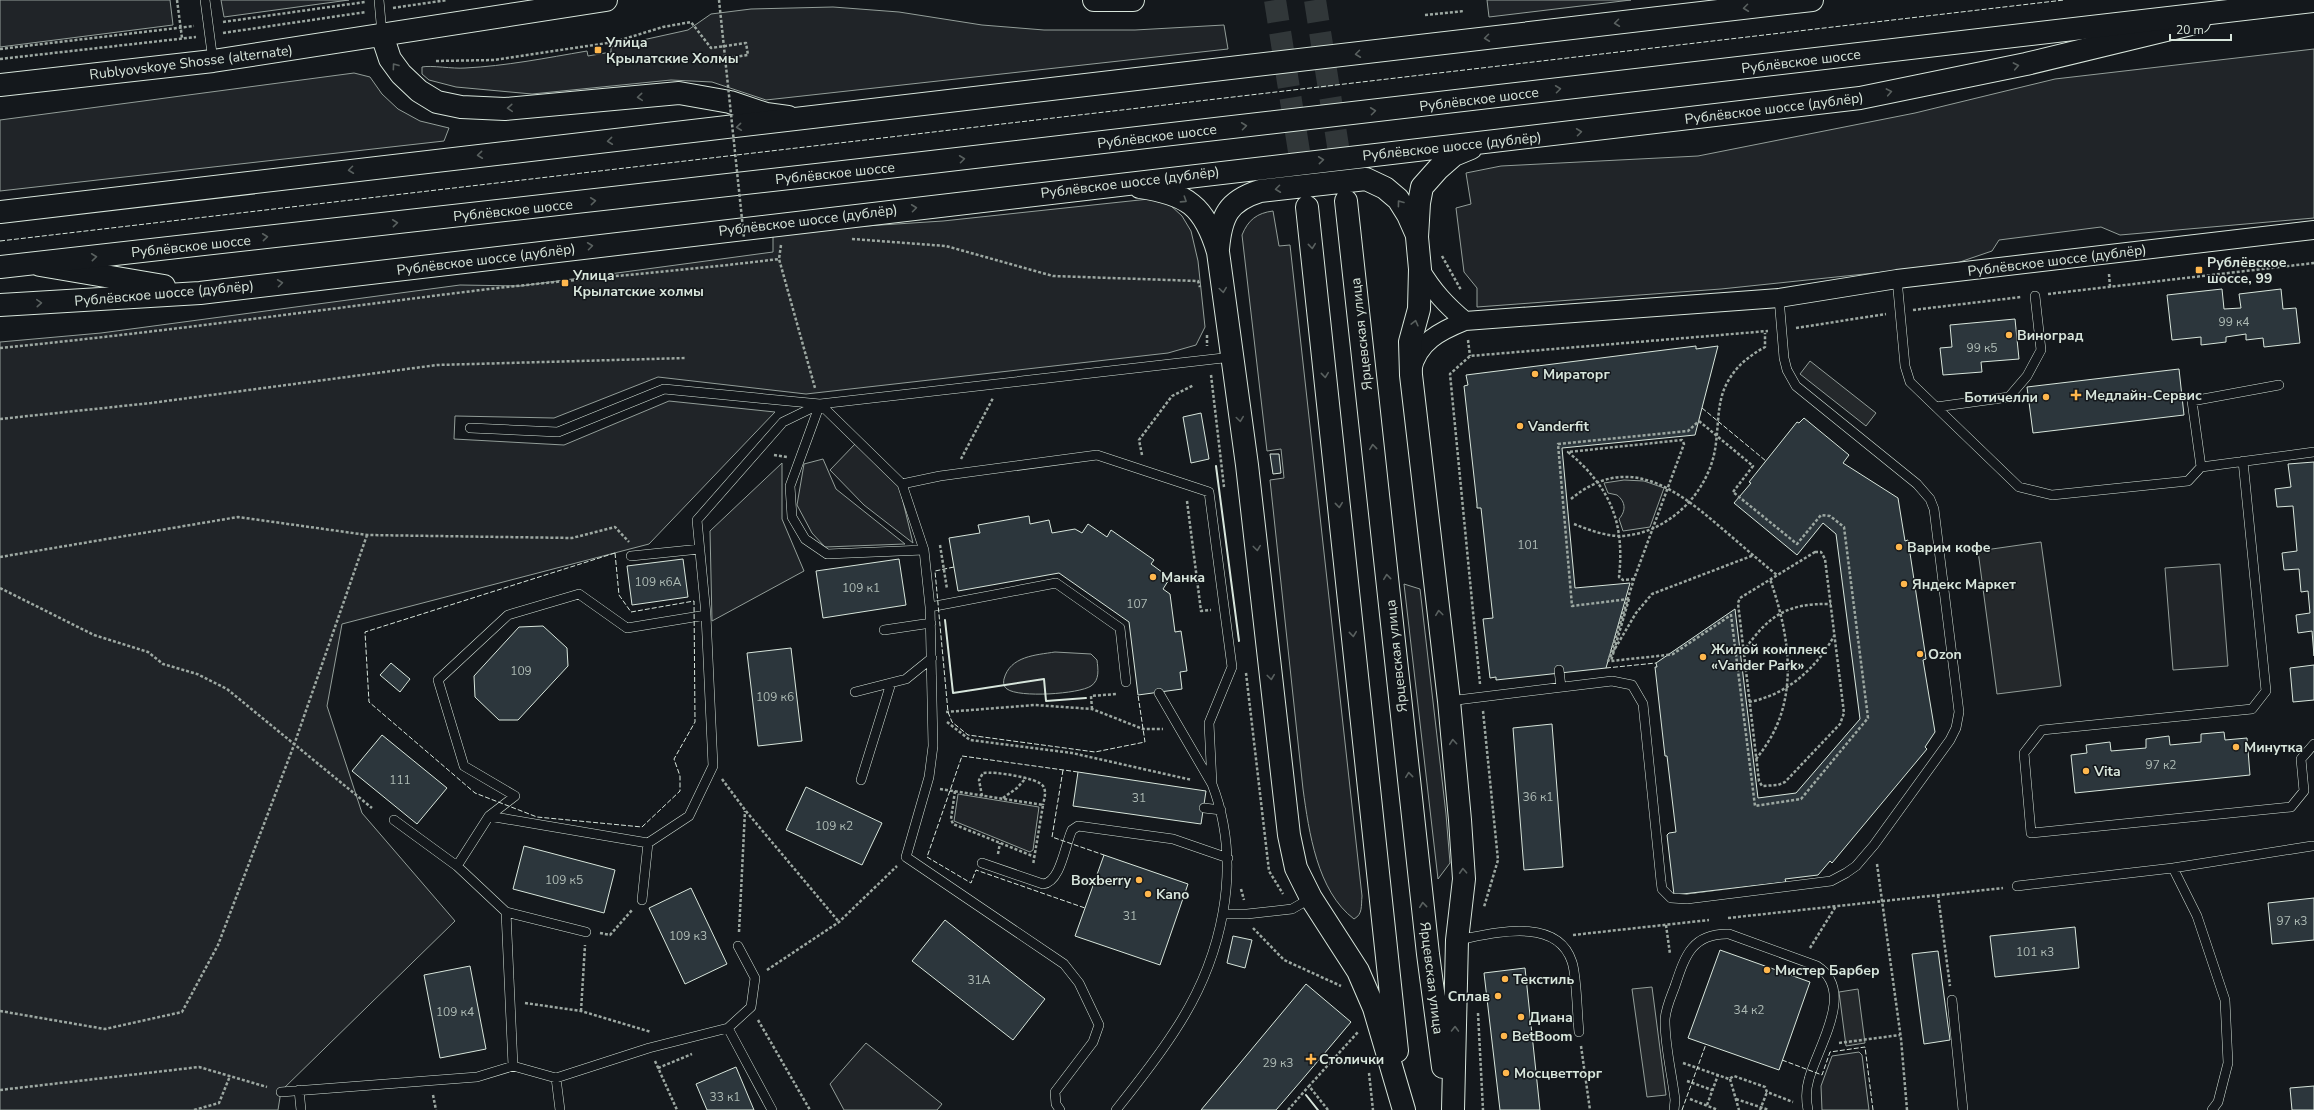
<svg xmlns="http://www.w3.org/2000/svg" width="2314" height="1110" font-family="'Nunito Sans',sans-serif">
<rect width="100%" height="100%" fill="#14181c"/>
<path fill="#202428" stroke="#939e99" d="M0,0H170L173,25L0,47Z
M221,0H349L224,17Z
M1487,0H1631L1489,17Z
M833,7L899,12L982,25L1044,30H1135L1224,25L1228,49L766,100L712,82L671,80L532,94L456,87L429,80L422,74V67C431,65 453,69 465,68C506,66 546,58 587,51L588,56L611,52V47L688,30L711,14L751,9Z
M2314,49V218L2120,235L2101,227L1999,240L1992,251L1951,265L1721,289L1477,307V288L1464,272L1456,208L1471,204L1466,173L1501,166L1698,156L1915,113L2055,79Z
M354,73L370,77L382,94L398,109L420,121L449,128L444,141L0,191V120Z
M1149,199L1169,204L1182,216L1191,231L1198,261L1205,327L1196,345L1168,353L806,394L658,377L554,418L455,416L454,439L564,445L669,401L775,412L649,544L342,624L327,706L362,813L455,921L281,1091L278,1110H0V342L101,333L460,285L520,286L773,252V232L943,221Z
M1273,211L1279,246L1290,245L1362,896C1361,906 1363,914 1354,919C1317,891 1309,832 1303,789L1270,480L1284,478L1281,449L1267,451L1242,235C1248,220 1257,213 1273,211Z
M856,443L899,485L913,543L864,505L830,470Z
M823,459L836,489L905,544L825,547L812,533L797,505L804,464Z
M782,463V519L804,571L712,621L710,531Z
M1624,480L1644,481L1664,488L1650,527L1623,531L1619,519C1626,511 1626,502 1617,495L1608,493L1604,483Z
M2220,564L2228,666L2173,670L2165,568Z
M1404,584L1420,589L1446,814L1450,863L1438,879Z
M1055,652L1091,654L1097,660C1098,669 1100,680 1091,686C1079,694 1019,698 1007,689C1004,687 1003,683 1004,679C1010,656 1036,655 1055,652Z
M958,794L1039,807L1033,850L1030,852L954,821Z
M866,1043L942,1104L937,1110H844L830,1084Z
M1859,1052L1862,1055L1869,1110H1822L1821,1086L1832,1056Z"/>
<path fill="#24282b" stroke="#939e99" d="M1810,361L1876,413L1866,426L1800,374Z
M2041,542L2061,686L1997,694L1978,551Z
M1652,987L1666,1095L1647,1097L1632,989Z
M1858,989L1865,1043L1846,1046L1839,992Z"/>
<path fill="#2c363c" stroke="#d8e6dc" d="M2222,289L2224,309L2241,308L2239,294L2281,289L2283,309L2296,308L2300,343L2264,347L2263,338L2246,340V334L2226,337V342L2201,345V337L2172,340L2167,295Z
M2015,319L2019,359L1981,362L1982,372L1943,375L1940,348L1952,347L1950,325Z
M1696,346V349L1718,346L1695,435L1562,448L1575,588L1630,583L1606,668L1496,680V677L1490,678L1483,619L1493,618L1481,508H1477V504L1464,386L1468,385L1466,375Z
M2179,369L2184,415L2033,433L2027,387Z
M1201,413L1209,459L1191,463L1183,417Z
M1804,418L1849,455L1843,463L1898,498L1905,541L1908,540L1926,659L1923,660L1935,732L1925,747L1927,749L1832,863L1830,861L1818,875L1785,879L1786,882L1674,895L1667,835L1669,833L1676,832L1667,756H1665L1655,667H1657L1656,663L1735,609L1758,798L1796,793L1860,719L1836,534L1823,523L1797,555L1734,503L1751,483L1749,482L1797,422L1799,423Z
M1270,454H1279L1281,473L1273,474Z
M2314,462V656L2312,631L2298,633L2296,615L2310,613L2308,591L2301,592L2299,569L2284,570L2282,553L2297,551L2293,506L2277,507L2275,489L2291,487L2288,464Z
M1029,516L1030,524L1049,520L1052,533L1075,529L1082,533L1088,524L1107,537L1111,530L1154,560L1151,564L1170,578L1163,589L1170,594L1175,632L1181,631L1187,671L1180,672L1182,689L1138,695L1129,622L1059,573L958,591L949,538L980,533L978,525Z
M683,559L688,597L632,605L627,566Z
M899,559L906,605L823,618L816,571Z
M543,626L567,648L568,666L518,720H499L475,697L474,676L519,627Z
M791,648L802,741L758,746L747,653Z
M391,663L410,679L400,692L380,675Z
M2314,665V700L2293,702L2290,668Z
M1552,724L1563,867L1524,870L1513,728Z
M2224,732L2225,740L2247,738L2250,775L2075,793L2071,755L2087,753L2086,745L2110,742L2111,751L2146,748V739L2169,736L2170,745L2201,742V734Z
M382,735L447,788L417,824L352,771Z
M1078,772L1206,791L1201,824L1073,806Z
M806,787L882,823L862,865L786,830Z
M524,846L615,870L604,913L513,889Z
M1104,855L1188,884L1160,965L1075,936Z
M691,888L727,964L685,984L649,908Z
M2314,898V940L2272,944L2268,903Z
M945,920L1045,999L1013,1040L912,961Z
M2075,927L2079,968L1995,977L1990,936Z
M1233,936L1252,940L1245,968L1227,963Z
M1720,950L1810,982L1779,1070L1688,1038Z
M1938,951L1950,1040L1924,1044L1912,954Z
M470,966L486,1049L440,1058L424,975Z
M1525,968L1540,1110H1500L1484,973Z
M1306,984L1351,1022L1301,1081L1276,1110H1201Z
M736,1067L754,1110H707L696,1084Z
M2314,1086V1110H2292L2290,1088Z"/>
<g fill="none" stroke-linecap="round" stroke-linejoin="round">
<path stroke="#313739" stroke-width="22" stroke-dasharray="22 11" stroke-linecap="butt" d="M1275,0L1304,183
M1315,0L1343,178"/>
<defs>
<path id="lane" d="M205,0L213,61
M379,0L382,34
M1897,279L1905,366L1910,382L2019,487L2052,495L2188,481L2201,467L2192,401L2279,385
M820,404L902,484L924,550L930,607L933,746L929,777L906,857L1064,964L1079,983L1099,1025L1093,1042L1055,1092L1056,1104L1060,1110
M820,404L790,486L792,517L805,539L827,554L924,550
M1936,407L2009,397L2027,376L2041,350L2035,296
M470,428L558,432L664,389L820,404L1232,357
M2243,461L2266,691L2252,709L2042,730L2024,753L2031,833L2291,807L2304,791L2301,759L2314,744
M2201,467L2314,452
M902,484L940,476L1097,455L1209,492L1232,667L1209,723L1212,784
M631,556L700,549
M930,607L1056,583L1120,628L1126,682
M884,630L931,623
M1559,670L1561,687
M855,692L906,679L932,658
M1449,701L1612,681L1632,685L1643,704L1661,881L1662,889L1671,898L1687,899L1831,881L1846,873L1856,866L1874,845L1950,740L1956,728L1959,712L1934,509L1930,499L1917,484L1796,386L1787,370L1784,358L1779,298
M861,780L891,683
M1204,808L1221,810
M489,816L515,796L464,766L438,680L508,615L579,594L627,628L706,615
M394,820L457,866
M982,863L1043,884C1061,882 1065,844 1072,830L1078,826L1173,839L1228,858
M2173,868L2197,916L2225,1000L2228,1063L2218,1102L2212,1110
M2017,886L2173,868L2312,846
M642,900L648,843
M506,912L586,932
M1223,914H1247L1292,909L1311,898
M1457,940C1491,934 1557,915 1572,962C1577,977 1577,1014 1579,1032
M1952,1000L1963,1110
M728,1028L772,1110
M513,1066L556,1078
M299,1090L301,1110
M281,1092L477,1077L513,1066L506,912L457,866L489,816L648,843L689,816L713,766L706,615L697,520L783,422L820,404
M560,1110L556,1078L649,1048L728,1028L751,1007L755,978L738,946
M1116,1110C1136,1085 1156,1060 1174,1032C1222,960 1244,867 1212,784L1159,693
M1674,1110L1675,1100C1672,1074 1665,1047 1665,1021C1665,1009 1671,997 1675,986C1685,956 1692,933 1729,934L1817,966C1856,991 1818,1046 1809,1079C1806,1089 1806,1100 1808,1110"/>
<path id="street" d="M1420,269C1433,291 1446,305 1465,321
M1412,370C1418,342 1440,331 1465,321L1779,298L1897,279L2314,230"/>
<path id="secondary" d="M1094,0H1133
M382,35L390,59L401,74L419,91L437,102L461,107L505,109L679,93L730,102L766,114L788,117
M0,85L213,61L606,0
M1140,187C1187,194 1204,205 1218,252L1247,465L1289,835L1296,868L1311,898L1358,971L1374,1008L1404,1110
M1346,201L1428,954L1443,1067
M1307,207L1397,1051
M1218,249C1221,216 1228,201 1260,191L1366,179L1385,188L1398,199L1408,215L1416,233
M40,265L164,286
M0,305L200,293L1860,98L2026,64L2199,22
M1453,1110L1457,940L1464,879L1460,820L1449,701L1411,375L1410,342L1419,309L1420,269L1417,237L1419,203L1422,187L1438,169L1454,155L1471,148"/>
<path id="primary" d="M0,212L1812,0
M0,267L923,163L2314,1"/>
</defs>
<use href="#lane" stroke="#d8e6dc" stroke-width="10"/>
<use href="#street" stroke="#d8e6dc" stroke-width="20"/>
<use href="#secondary" stroke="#d8e6dc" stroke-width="24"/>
<use href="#primary" stroke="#d8e6dc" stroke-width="24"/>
<path stroke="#9da8a2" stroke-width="2.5" stroke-dasharray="3 2" stroke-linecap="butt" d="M177,0L182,38
M393,8L447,0
M1425,15L1464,11
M223,22L365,2
M223,33L366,12
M0,49L194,26
M0,59L196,37
M436,61L494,60L614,42L663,27L691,22L711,48L746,43L748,55L726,58
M852,239L946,246L1053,276L1198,281L1200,287
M781,245L779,259L815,388
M1442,256L1461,290
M2109,274L2110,287
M2048,294L2314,263
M1913,310L2021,297
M1796,328L1886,314
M1207,335V346
M1468,340L1470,356
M0,348C163,332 326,309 489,289C586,278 682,271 779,259
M1211,375L1224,487
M0,419L151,403L437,365L686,358
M774,455L787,457
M1142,455L1139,440L1172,396L1194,385
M961,459L993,398
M1571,499C1626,453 1674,487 1719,526C1738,542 1757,559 1777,575
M1187,501L1201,611L1211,610
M1574,524C1589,530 1605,536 1621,536C1663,534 1700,501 1712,462C1720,437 1715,410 1725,387C1734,368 1747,357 1765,347V333
M940,545L947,589
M1815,552H1821L1825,559L1844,713L1840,724L1785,782L1778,785L1762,786L1759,781L1738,603L1740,598Z
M0,557L238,517L367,535L572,538L615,527L629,542
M0,588L94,635L148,652L163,664L197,674L227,689L372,808
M1629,599L1572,606L1558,444L1688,431L1699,421
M1743,652C1768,616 1786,603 1831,604
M1667,655L1673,654L1731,615L1755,806L1801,799L1868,718L1844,527L1830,516L1821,515L1797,544L1733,492
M1610,657L1636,613L1652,594L1754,555
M1608,662L1634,579L1684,444L1682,440L1568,452C1610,487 1625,522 1619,577L1623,580L1634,579
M1246,673L1269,871L1283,894
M1480,684L1450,374L1470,356L1768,331
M1749,702C1786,695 1816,669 1834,636
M1092,709L1091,696L1117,694
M1483,711L1498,860L1484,907
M946,712L1035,705L1092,709L1143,729H1163
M947,722L970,740L1072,753L1192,780
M1756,759C1764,749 1772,737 1777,725C1797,678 1786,625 1770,579
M722,779L745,810L839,922
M940,789L1043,805L1033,865
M955,791L951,819L953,824L1035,857
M982,796L979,780L983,773C993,771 1039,778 1043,786C1047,792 1044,799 1043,805
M1003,798L1017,788L1026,778
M998,854L1000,843
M1877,864L1901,1039L1907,1110
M1241,889L1244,900
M1938,895L1950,986
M1728,918L2003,888
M1666,925L1670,954
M1253,928L1284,960L1341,986
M739,932L745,811
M600,933L610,935L633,909
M1573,935L1709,920
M1810,948L1836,906
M767,970L839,922L897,866
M525,1003L581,1011L651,1032
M0,1011L105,1029L182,1012L218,945L294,745L367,535
M581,1011L585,945
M1478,1013L1483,1110
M758,1020L810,1110
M1839,1043L1900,1035
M1581,1046L1590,1110
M655,1061L677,1110
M1683,1063L1729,1079L1734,1076L1765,1087L1767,1092L1793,1102
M658,1068L692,1054
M1369,1073L1373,1110
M1730,1079L1739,1110
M1687,1081L1712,1090
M0,1090L199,1067L267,1087
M433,1095L436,1110
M1690,1099L1718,1110
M1736,1099L1769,1110
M1707,1105L1718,1075
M194,1110L219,1103L230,1076
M1288,1110L1309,1086
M1328,1110L1309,1086L1358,1032
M1760,1110L1767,1092"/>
<use href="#lane" stroke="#14181c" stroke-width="9"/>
<use href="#street" stroke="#14181c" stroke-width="18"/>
<use href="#secondary" stroke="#14181c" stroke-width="22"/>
<use href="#primary" stroke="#14181c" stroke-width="22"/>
<path stroke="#9da8a2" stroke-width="2.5" stroke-dasharray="3 2" stroke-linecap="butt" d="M719,0L744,238
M1699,421L1753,466L1733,492
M1629,599L1611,661L1667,655"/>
<path stroke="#d8e6dc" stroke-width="1" stroke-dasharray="5 2" stroke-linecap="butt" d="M0,241L2064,0
M1702,408L1766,461
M615,553L619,595L631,612L694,601L695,722L674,759L680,776V791L642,827L537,817L475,793L369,702L365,632Z
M954,567L935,571L948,712L952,722L968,735L1095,752L1145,742L1138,695
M1606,668L1656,663
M1063,770L1052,837L1104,855
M1078,772L962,756L927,857L971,883L976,870L1085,908
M1782,1060L1822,1075L1830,1052L1865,1047L1873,1110
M1682,1110L1706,1044"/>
<path stroke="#d8e6dc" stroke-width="2" d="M1216,466L1239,641
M945,620L953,693L1044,679L1046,701L1086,698
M1306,1095L1318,1110"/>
</g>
<defs><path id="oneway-chevron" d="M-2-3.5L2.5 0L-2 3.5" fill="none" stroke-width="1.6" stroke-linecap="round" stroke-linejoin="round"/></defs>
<g stroke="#59605f">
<use href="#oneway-chevron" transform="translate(1746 8) rotate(173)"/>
<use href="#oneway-chevron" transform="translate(1617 23) rotate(173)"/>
<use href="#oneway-chevron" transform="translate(1487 38) rotate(173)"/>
<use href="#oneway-chevron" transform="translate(1358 54) rotate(173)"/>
<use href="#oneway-chevron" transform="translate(395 66) rotate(-126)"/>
<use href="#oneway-chevron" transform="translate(2016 66) rotate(-11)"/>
<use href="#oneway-chevron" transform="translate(1558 89) rotate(-7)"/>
<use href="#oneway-chevron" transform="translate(1889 92) rotate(-11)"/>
<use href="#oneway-chevron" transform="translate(640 97) rotate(175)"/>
<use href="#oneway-chevron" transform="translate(510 108) rotate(176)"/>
<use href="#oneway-chevron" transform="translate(1373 111) rotate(-7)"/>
<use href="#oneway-chevron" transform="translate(1244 126) rotate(-7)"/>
<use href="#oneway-chevron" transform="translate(739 127) rotate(174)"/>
<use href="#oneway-chevron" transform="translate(1579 132) rotate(-7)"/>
<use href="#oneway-chevron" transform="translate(610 141) rotate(174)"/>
<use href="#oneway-chevron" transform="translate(480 155) rotate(174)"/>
<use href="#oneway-chevron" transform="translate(962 159) rotate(-7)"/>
<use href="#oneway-chevron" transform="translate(1321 160) rotate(-6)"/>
<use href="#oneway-chevron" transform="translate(351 170) rotate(173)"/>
<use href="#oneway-chevron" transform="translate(1278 189) rotate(173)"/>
<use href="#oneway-chevron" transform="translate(1184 200) rotate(33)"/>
<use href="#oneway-chevron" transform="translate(593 201) rotate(-6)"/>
<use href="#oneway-chevron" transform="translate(1400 203) rotate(-127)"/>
<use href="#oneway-chevron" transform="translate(914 208) rotate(-7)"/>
<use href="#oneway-chevron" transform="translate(395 223) rotate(-6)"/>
<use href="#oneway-chevron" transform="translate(265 237) rotate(-6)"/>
<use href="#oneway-chevron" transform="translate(590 246) rotate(-7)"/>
<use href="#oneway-chevron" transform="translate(1312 246) rotate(84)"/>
<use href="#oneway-chevron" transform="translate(94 257) rotate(-6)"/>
<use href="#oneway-chevron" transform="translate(280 283) rotate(-7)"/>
<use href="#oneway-chevron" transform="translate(1223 290) rotate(82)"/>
<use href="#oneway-chevron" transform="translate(39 303) rotate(-4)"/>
<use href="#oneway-chevron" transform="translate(1415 323) rotate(-76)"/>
<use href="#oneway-chevron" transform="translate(1325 375) rotate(84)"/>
<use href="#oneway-chevron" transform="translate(1240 419) rotate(82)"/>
<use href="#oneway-chevron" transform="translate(1373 447) rotate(-96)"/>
<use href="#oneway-chevron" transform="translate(1339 505) rotate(84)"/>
<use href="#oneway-chevron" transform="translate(1257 548) rotate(83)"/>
<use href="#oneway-chevron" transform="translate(1387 577) rotate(-96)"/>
<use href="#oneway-chevron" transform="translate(1439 613) rotate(-97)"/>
<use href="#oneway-chevron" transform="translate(1353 634) rotate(84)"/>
<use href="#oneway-chevron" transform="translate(1271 677) rotate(83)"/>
<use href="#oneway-chevron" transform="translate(1453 742) rotate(-95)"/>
<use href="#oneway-chevron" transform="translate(1409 775) rotate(-96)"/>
<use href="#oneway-chevron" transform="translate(1463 871) rotate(-93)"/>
<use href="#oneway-chevron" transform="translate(1423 905) rotate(-96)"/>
<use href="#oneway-chevron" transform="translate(1455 1029) rotate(-89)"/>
</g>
<g fill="#ffb74d" stroke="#14181c" stroke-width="1.5">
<rect x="594" y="46" width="8" height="8" rx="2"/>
<rect x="2195" y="266" width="8" height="8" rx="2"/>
<rect x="561" y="279" width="8" height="8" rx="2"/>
<circle cx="2009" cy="335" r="4"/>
<circle cx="1535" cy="374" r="4"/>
<path d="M2074 389h4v4h4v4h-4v4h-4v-4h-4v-4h4z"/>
<circle cx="2046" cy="397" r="4"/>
<circle cx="1520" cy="426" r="4"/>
<circle cx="1899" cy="547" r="4"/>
<circle cx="1153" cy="577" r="4"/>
<circle cx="1904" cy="584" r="4"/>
<circle cx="1920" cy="654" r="4"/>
<circle cx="1703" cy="657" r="4"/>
<circle cx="2236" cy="747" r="4"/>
<circle cx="2086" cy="771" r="4"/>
<circle cx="1139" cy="880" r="4"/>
<circle cx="1148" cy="894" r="4"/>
<circle cx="1767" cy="970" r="4"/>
<circle cx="1505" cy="979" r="4"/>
<circle cx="1498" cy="996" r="4"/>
<circle cx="1521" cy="1017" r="4"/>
<circle cx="1504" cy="1036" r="4"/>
<path d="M1309 1053h4v4h4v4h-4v4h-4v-4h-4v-4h4z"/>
<circle cx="1506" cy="1073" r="4"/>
</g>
<g text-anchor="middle" stroke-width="3" stroke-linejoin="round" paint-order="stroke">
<g font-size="12" fill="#adbab4">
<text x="2234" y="326">99 к4</text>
<text x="1982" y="352">99 к5</text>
<text x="1528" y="549">101</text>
<text x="658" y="586">109 к6А</text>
<text x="861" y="592">109 к1</text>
<text x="1137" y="608">107</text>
<text x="521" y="675">109</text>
<text x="775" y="701">109 к6</text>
<text x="2161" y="769">97 к2</text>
<text x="400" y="784">111</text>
<text x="1538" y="801">36 к1</text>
<text x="1139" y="802">31</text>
<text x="834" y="830">109 к2</text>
<text x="564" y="884">109 к5</text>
<text x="1130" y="920">31</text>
<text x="2292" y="925">97 к3</text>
<text x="688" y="940">109 к3</text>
<text x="2035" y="956">101 к3</text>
<text x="979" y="984">31А</text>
<text x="1749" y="1014">34 к2</text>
<text x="455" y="1016">109 к4</text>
<text x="1278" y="1067">29 к3</text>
<text x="725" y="1101">33 к1</text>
</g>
<g font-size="14" font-weight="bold" fill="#d8e6dc" stroke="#14181c" text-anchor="start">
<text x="606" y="47">Улица<tspan x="606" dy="16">Крылатские Холмы</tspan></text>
<text x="2207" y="267">Рублёвское<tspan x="2207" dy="16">шоссе, 99</tspan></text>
<text x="573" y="280">Улица<tspan x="573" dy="16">Крылатские холмы</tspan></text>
<text x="2017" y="340">Виноград</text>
<text x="1543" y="379">Мираторг</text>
<text x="2085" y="400">Медлайн-Сервис</text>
<text x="2038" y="402" text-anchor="end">Ботичелли</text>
<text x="1528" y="431">Vanderfit</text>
<text x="1907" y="552">Варим кофе</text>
<text x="1161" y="582">Манка</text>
<text x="1912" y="589">Яндекс Маркет</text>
<text x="1711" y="654">Жилой комплекс<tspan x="1711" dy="16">«Vander Park»</tspan></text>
<text x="1928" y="659">Ozon</text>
<text x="2244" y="752">Минутка</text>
<text x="2094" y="776">Vita</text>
<text x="1131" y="885" text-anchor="end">Boxberry</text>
<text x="1156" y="899">Kano</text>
<text x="1775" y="975">Мистер Барбер</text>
<text x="1513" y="984">Текстиль</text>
<text x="1490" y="1001" text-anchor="end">Сплав</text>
<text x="1529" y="1022">Диана</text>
<text x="1512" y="1041">BetBoom</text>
<text x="1319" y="1064">Столички</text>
<text x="1514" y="1078">Мосцветторг</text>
</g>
<g font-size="14" fill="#d8e6dc" stroke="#14181c">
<text transform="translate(1801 61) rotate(-7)" y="5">Рублёвское шоссе</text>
<text transform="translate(191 62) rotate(-7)" y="5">Rublyovskoye Shosse (alternate)</text>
<text transform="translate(1479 99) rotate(-7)" y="5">Рублёвское шоссе</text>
<text transform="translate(1774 108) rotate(-7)" y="5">Рублёвское шоссе (дублёр)</text>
<text transform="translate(1157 136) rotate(-7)" y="5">Рублёвское шоссе</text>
<text transform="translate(1452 146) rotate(-6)" y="5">Рублёвское шоссе (дублёр)</text>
<text transform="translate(835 173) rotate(-6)" y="5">Рублёвское шоссе</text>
<text transform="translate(1130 182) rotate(-7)" y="5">Рублёвское шоссе (дублёр)</text>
<text transform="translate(513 210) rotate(-6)" y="5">Рублёвское шоссе</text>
<text transform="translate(808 220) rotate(-7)" y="5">Рублёвское шоссе (дублёр)</text>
<text transform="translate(191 246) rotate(-6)" y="5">Рублёвское шоссе</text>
<text transform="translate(486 259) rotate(-7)" y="5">Рублёвское шоссе (дублёр)</text>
<text transform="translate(2057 260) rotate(-7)" y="5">Рублёвское шоссе (дублёр)</text>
<text transform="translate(164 293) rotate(-5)" y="5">Рублёвское шоссе (дублёр)</text>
<text transform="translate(1361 334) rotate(-96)" y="5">Ярцевская улица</text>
<text transform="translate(1396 656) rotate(-96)" y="5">Ярцевская улица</text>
<text transform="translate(1432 978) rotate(83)" y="5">Ярцевская улица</text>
</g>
</g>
<path d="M2170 34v6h61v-6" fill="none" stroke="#d8e6dc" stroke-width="2"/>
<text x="2176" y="34" font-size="12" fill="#d8e6dc" stroke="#14181c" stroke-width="3" paint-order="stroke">20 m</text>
</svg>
